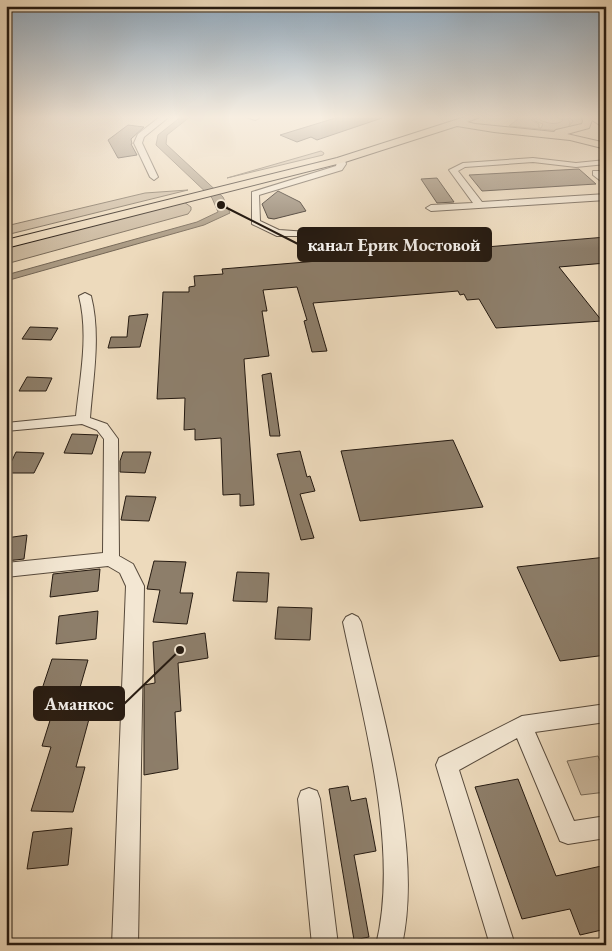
<svg xmlns="http://www.w3.org/2000/svg" width="612" height="951" font-family="'EB Garamond',serif">
<rect width="100%" height="100%" fill="#eddabc"/>
<filter id="stains"><feTurbulence type="fractalNoise" baseFrequency=".004" numOctaves="4"/><feColorMatrix values="0 0 0 0 .2 0 0 0 0 .09 0 0 0 0 .02 0 0 0 .5 -.17"/></filter>
<radialGradient id="worn" r=".72"><stop offset=".6" stop-color="#630" stop-opacity="0"/><stop offset="1" stop-color="#630" stop-opacity=".3"/></radialGradient>
<path fill="#cbb99f" stroke="#786a58" d="M516,116L535,117L531,120L539,124V128H541L543,124L535,121L534,119L542,116L539,118L540,120C546,123 558,126 563,120L554,116H566L570,122L569,126L573,121L567,116H580L584,120L582,126L560,131L509,126L518,119Z
M321,151L324,153L323,155L227,178Z
M188,190L6,235V226L145,193Z
M184,202L191,207V210L188,214L6,264V248Z
M598,756L606,773V792L581,795L567,761Z"/>
<path fill="#a99982" stroke="#746655" d="M182,116H191L167,135L166,144L223,197L230,213L204,225L6,281V275L197,222L218,212L212,198L156,145L158,135Z"/>
<path fill="#8d7e6a" stroke="#251a11" d="M342,116H382V118L317,140L311,137L297,142L280,135Z
M128,125L144,127L131,139L132,144H131L137,155L118,158L108,140Z
M579,169L596,184L482,191L469,175Z
M437,178L454,202L437,203L421,179Z
M278,191L300,202L306,211L274,219L268,218L262,204Z
M606,237V263L559,267L602,321L496,328L479,299L467,300L464,294L460,295L458,291L313,303L327,351L312,352L304,321L307,320L297,287L263,290L267,311H262L269,356L244,359L254,505L240,506V494L223,495L221,438L195,440V429L184,430L185,398L157,399L163,292H189V287L195,286L194,276L223,274L222,269Z
M148,314L140,347L108,348L111,337H127L129,316Z
M30,327L58,328L51,340L22,339Z
M271,373L280,436H270L262,375Z
M27,377L52,378L46,391H19Z
M72,434L98,435L92,454L64,453Z
M453,440L483,507L360,521L341,451Z
M300,451L307,477L310,476L315,491L300,494L314,538L301,540L277,454Z
M16,452L44,453L34,473H6Z
M123,452H151L145,473L120,472V461Z
M126,496L156,497L149,521L121,520Z
M27,535L24,559L6,561V538Z
M606,557V655L560,661L517,567Z
M154,561L186,562L180,593H193L187,624L153,622L160,590L147,589Z
M100,569L98,591L50,597L53,574Z
M237,572L269,573L267,602L233,601Z
M278,607L312,608L310,640L275,639Z
M98,611L96,639L56,644L59,616Z
M205,633L208,658L178,663L181,711L175,712L178,769L144,775V685L155,683L153,642Z
M52,659L88,660L74,708H92L76,767H85L73,812L31,811L51,747L42,746L58,695H40Z
M518,779L556,876L606,865V929L580,935L570,909L522,919L475,787Z
M348,786L351,801L366,798L376,851L354,855L369,937L354,940L329,789Z
M72,828L68,865L27,869L33,832Z"/>
<g fill="none" stroke-linecap="round" stroke-linejoin="round">
<defs>
<path id="minor" d="M161,116H170L144,137L142,143L158,177L154,180L150,177L134,143L138,134Z
M244,116H256L259,118L255,120Z
M338,158L345,160L346,164L342,170L259,195L260,221L279,230L308,232V236H277L252,224V192L336,166Z
M533,158L576,163L606,160V164L576,167L533,162L465,167L458,171L482,202L606,194V200L431,211L426,208L431,205L473,203L449,170L463,163Z
M593,171H599L606,177V185L593,175Z
M85,293L91,296C101,335 93,378 90,418L107,424L118,439L119,556L133,564L144,586L138,945H112L126,586L120,573L108,566L6,577V563L103,553L104,439L97,430L82,424L6,431V423L76,416C80,377 89,335 79,296Z
M352,614L358,617L361,622C383,717 423,849 402,945H376C400,849 363,718 343,622L346,617Z
M606,704V722L535,732L574,821L606,816V838L568,844L560,841L517,738L459,770L515,945H490L436,765L439,758L522,716Z
M309,788L317,791L320,799L338,945H312L298,799L301,791Z"/>
<path id="major" d="M468,116H482L467,122L475,124L554,132L556,130L582,124L583,121L581,116H599L606,121V129L592,120L589,128L567,134L606,143V149L570,140L494,132L457,126L345,162L6,248V240L337,158Z"/>
</defs>
<use href="#minor" stroke="#574a3c" stroke-width="2"/>
<use href="#major" stroke="#251a11" stroke-width="2"/>
<use href="#minor" fill="#f3e7d3" fill-rule="evenodd"/>
<use href="#major" fill="#eddabc" fill-rule="evenodd"/>
</g>
<linearGradient id="sky" x2="0" y2="1"><stop stop-color="#8fa9bf"/><stop offset="0.47" stop-color="#f7eee1"/><stop offset="1" stop-color="#f7eee1" stop-opacity="0"/></linearGradient>
<rect width="612" height="249" fill="url(#sky)"/>
<path fill="none" stroke="#251a11" stroke-width="2" d="M221 205L298 244M180 650L124 704"/>
<g fill="#251a11" stroke="#f3e7d3" stroke-width="2">
<circle cx="221" cy="205" r="5"/>
<circle cx="180" cy="650" r="5"/>
</g>
<g fill="#251a11" stroke="#251a11" stroke-width="2">
<rect x="298" y="228" width="193" height="33" rx="5"/>
<rect x="34" y="687" width="90" height="33" rx="5"/>
</g>
<g font-size="18" text-anchor="middle" font-weight="bold" fill="#fff">
<text x="394" y="251">канал Ерик Мостовой</text>
<text x="79" y="710">Аманкос</text>
</g>
<rect width="612" height="951" fill="none" stroke="#eddabc" stroke-width="25"/>
<rect x="8" y="8" width="597" height="936" fill="none" stroke="#251a11" stroke-width="2.5"/>
<rect x="12" y="12" width="587" height="926" fill="none" stroke="#251a11"/>
<rect width="100%" height="100%" filter="url(#stains)"/>
<rect width="100%" height="100%" fill="url(#worn)"/>
</svg>
